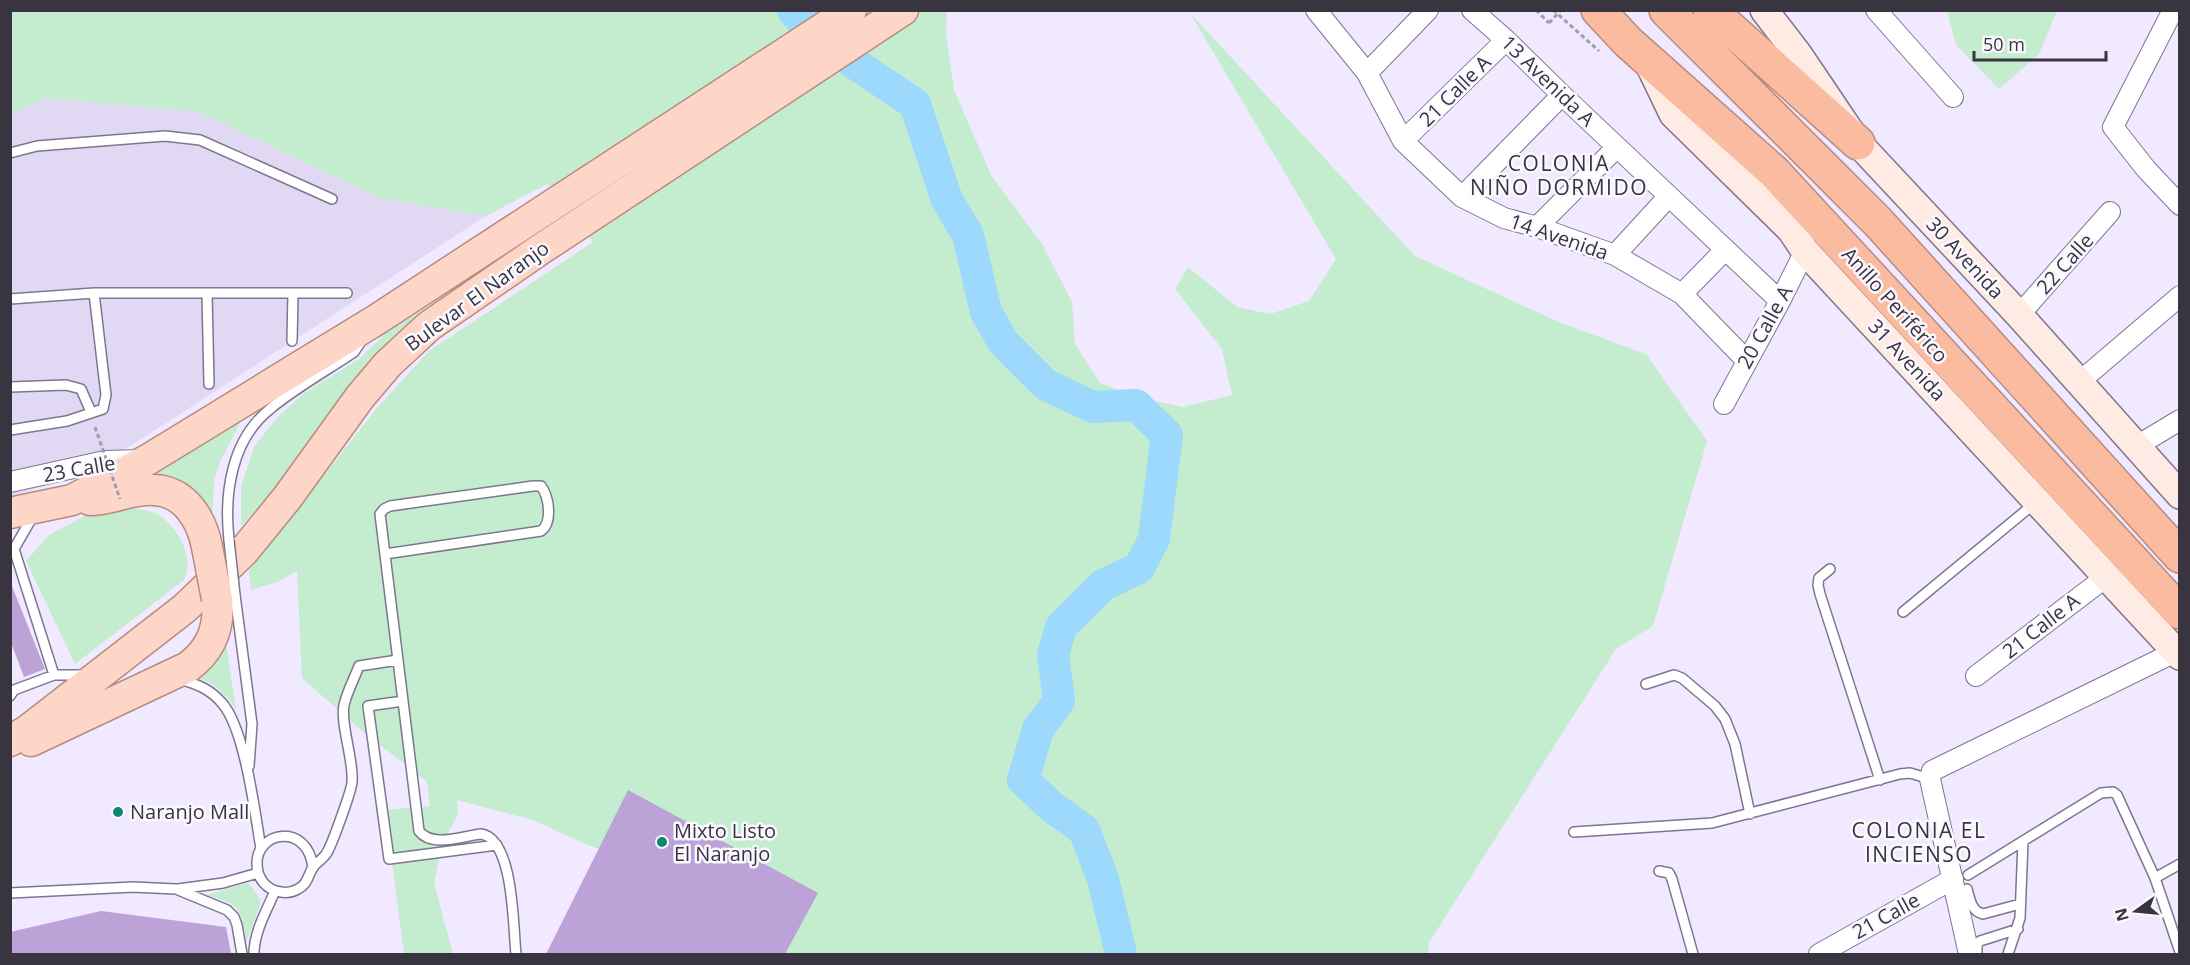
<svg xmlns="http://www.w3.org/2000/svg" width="2190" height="965" font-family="'Open Sans',sans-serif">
<rect width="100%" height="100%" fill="#f0e9ff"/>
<path fill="#e1d9f4" d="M46,98L199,112L379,198L486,216L132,445L57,481L11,497L10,114Z"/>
<path fill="#c4ecce" d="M10,11H947L946,35L954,90L991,175L1042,244L1072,302L1075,344L1100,383L1139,398L1183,407L1232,395L1222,349L1175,289L1188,267L1237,307L1270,314L1309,301L1336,259L1190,13L1415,256L1561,323L1646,354L1707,441L1653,626L1616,649L1428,944L1429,954H745L736,889L663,869L585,844L533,820L457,800L458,815L443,841L434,883L453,954H404L385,810L430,806L427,782L361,730L302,678L297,571L277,582L251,590L249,571L377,408L429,351L593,242L547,184L486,216L379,198L199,112L46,98L11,114Z
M1947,11V10L2057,11L2039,54L1999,89L1956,45Z
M456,291L395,338L354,380L274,492L241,526V486L254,447L276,419L303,394L359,359L388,331Z
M243,417L220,462L214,481L212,523L132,480Z
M132,508C141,509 151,510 159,515C178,528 195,557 184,580L75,664L26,561L49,535L87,515Z
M222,619L236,709C225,693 214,683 196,677Z
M248,883L257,894L261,903L246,942C241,908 241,904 206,895Z"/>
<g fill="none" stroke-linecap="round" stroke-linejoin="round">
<path stroke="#9dd8fd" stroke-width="32" d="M793,10L814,36L915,104L947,200L968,235L986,312L1003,342L1046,385L1093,407L1136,405L1167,435L1154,539L1139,568L1103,585L1061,627L1053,655L1059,701L1038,729L1023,780L1052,807L1084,830L1103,879L1121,954"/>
</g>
<path fill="#bca2d6" d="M10,581L45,669L24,677L10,640Z
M628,790L818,893L785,954H546Z
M101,911L226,927L231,954H10V932Z"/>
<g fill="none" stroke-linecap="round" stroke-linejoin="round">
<defs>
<path id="lane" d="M10,153L37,146L165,136L200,140L332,199
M207,293L209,384
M10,299L94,293H347
M292,341L293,293
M10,387L66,385L81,389L91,412
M10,430L67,421L103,409L106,395L94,293
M229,540C224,494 231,440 270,409C295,388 326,371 354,352L360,343
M14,549L54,675
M10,550L14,549L33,516
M385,554L541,531C553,522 549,497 541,486H533L390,506L384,509L380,514C393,620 406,725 419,831C432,848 462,836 481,834C514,839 513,927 516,954
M1830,569L1819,578L1818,585L1820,594L1880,780
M235,595L252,724L249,766
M1903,612L2035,503
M179,679C197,684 210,689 222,703C245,729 255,813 261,849
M1646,684L1674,675L1682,678L1715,706L1725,719L1735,744L1750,814
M10,696L14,690L54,675H80
M403,701L368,706L389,859L497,845
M1574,832L1712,823L1900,774L1910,773L1930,779
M313,868C308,822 256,831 257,864C257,878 266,890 281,892C287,893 293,892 298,889C308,884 308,875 313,867C317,862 323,859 326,854C331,848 352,789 352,782C354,760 340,724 344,705C347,692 354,679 359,666L398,660
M1659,871L1669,873L1672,879L1693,954
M1968,875L2101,793L2113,792L2117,795L2155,878L2180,952
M2155,878L2180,864
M178,889L223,883L258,873
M1967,889C1970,899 1971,911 1983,914L2020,904
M10,893L133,887L176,889L227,910L234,917L237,925L242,954
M254,954C254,932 266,912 275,891
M1977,954V944L1980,941L2018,929
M2008,954L2020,918L2023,841"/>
<path id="street" d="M1316,10L1367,73L1403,141L1462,197L1504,218L1537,227L1615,255L1682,294L1746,360
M1472,10L1506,40L1562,95L1780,301
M1876,10L1953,97
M2172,12L2113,127L2146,169L2180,205
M1367,73L1428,10
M1403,141L1506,40
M1462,197L1562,95
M1537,227L1617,147
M1615,255L1669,196
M1682,294L1725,250
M2019,315L2110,212
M2078,383L2180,296
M1724,404L1780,301L1805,251
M2135,447L2180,420
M10,482L105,461L140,460
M1976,676L2106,577
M1819,954L1953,879
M1969,954L1930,779L1932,771L2175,652"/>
<path id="secondary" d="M1764,10L1798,54L1858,143L2019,315L2180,495
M1649,64L1673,114L1791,230L1805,251L2180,656"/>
<path id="primary" d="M90,500C111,500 133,488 154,490C185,491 202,520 207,547
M10,513L72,500L149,459L376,320L851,10
M10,741L28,730L185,608L243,552L287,498L360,397L388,364L429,326L541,249L903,10
M31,741L188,667C211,650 220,628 217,599"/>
<path id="highway" d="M1598,10L1628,42L1774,172L2180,612
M1666,10L1878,222L2180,556
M1710,10L1858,143"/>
</defs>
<use href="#lane" stroke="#7e768e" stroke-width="12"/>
<use href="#street" stroke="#7e768e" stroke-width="22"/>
<use href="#secondary" stroke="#7e768e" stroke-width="30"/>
<use href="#primary" stroke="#b78c7f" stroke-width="33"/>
<use href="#highway" stroke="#b78c7f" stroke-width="36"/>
<path stroke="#a29dae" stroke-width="3" stroke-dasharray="4.5 3" stroke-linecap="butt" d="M1536,10L1549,23
M1553,10L1599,51"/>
<use href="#lane" stroke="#fff" stroke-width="9"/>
<use href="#street" stroke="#fff" stroke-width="20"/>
<use href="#secondary" stroke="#feebe3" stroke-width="27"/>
<use href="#primary" stroke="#fdd6c7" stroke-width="30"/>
<use href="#highway" stroke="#fbbba1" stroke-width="33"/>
<defs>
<path id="lane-bridge" d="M229,540L235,595"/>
<path id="primary-bridge" d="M207,547L217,599"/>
</defs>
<use href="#lane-bridge" stroke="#7e768e" stroke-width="12" stroke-linecap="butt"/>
<use href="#primary-bridge" stroke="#b78c7f" stroke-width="33" stroke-linecap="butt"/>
<path stroke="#a29dae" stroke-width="3" stroke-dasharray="4.5 3" stroke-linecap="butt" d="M1549,23L1561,10
M95,427L120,499"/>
<use href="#lane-bridge" stroke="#fff" stroke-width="9"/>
<use href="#primary-bridge" stroke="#fdd6c7" stroke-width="30"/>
</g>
<g fill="#0c896c" stroke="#fbf9ff" stroke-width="2">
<circle cx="118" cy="812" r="6"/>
<circle cx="662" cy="842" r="6"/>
</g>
<g text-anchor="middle" stroke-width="5" stroke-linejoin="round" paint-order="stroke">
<g font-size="20" fill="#383540" stroke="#fbf9ff">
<text transform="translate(1548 81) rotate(44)" y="7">13 Avenida A</text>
<text transform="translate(1455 91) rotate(-45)" y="7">21 Calle A</text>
<text transform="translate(1559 237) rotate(19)" y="7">14 Avenida</text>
<text transform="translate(1965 258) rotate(47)" y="7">30 Avenida</text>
<text transform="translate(2065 264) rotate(-48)" y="7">22 Calle</text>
<text transform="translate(477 296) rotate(-36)" y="7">Bulevar El Naranjo</text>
<text transform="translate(1895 305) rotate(48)" y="7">Anillo Periférico</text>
<text transform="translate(1765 327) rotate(-61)" y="7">20 Calle A</text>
<text transform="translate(1907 360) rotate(47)" y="7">31 Avenida</text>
<text transform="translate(79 469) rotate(-10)" y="7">23 Calle</text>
<text transform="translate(2041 626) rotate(-38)" y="7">21 Calle A</text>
<text transform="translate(1886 916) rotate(-29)" y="7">21 Calle</text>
</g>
<g font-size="20" fill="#383540" stroke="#fbf9ff" text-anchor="start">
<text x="130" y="819">Naranjo Mall</text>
<text x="674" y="838">Mixto Listo<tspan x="674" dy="23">El Naranjo</tspan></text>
</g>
<g font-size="21" letter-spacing="1.5" fill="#383540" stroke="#fbf9ff">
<text x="1559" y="171">COLONIA<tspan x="1559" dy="24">NIÑO DORMIDO</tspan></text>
<text x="1919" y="838">COLONIA EL<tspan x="1919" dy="24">INCIENSO</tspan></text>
</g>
</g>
<rect width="2190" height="965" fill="none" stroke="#383540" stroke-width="24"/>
<g transform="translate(2136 911) rotate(255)" stroke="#fbf9ff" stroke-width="4.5" paint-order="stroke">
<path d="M0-4.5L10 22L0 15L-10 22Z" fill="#383540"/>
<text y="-9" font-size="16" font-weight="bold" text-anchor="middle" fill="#383540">N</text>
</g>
<path d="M1974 51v9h132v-9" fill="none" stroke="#383540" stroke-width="3"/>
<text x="1983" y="51" font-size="18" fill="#383540" stroke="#fbf9ff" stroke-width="4.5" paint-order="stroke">50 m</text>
</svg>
